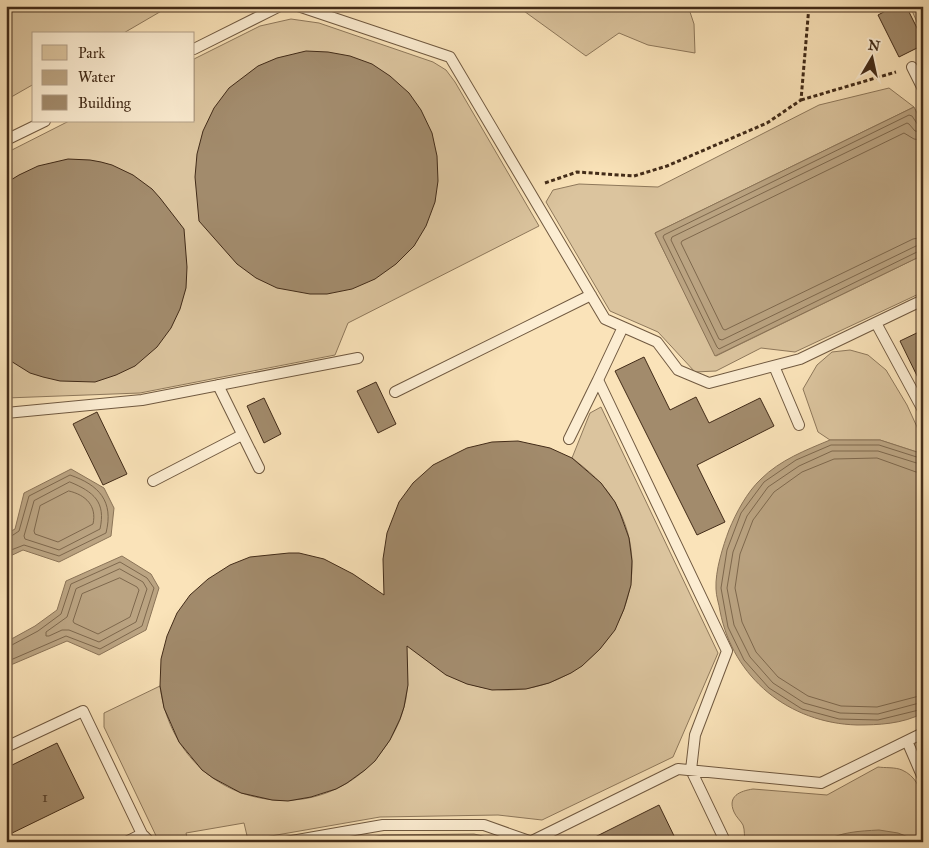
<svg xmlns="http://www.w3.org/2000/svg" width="929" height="848" font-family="'IM FELL Great Primer',serif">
<rect width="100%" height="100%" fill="#fae3b9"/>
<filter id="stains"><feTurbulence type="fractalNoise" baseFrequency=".004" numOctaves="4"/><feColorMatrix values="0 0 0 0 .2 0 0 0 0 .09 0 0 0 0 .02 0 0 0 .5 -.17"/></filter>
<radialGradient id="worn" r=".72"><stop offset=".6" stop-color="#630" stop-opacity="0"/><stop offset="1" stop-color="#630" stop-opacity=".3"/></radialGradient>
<path fill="#dbc49e" stroke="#8e785b" d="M6,6H170L122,34H34V84L6,100Z
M517,6H688L694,24L695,53L648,45L619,33L586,56Z
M910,6H923V36Z
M291,19L319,23L433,62L446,70L455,82L539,226L348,323L335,355L140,393L6,398V153L69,121H194V59L260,26Z
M889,88L914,107L655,233L716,356L923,255V292L795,352L761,348L716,371L695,372L658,332L610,311L546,202L553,190L579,184L658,187L819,105Z
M850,350L868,355L886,370L907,405L923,440V454L880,440H830L818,432L803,389L817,365L832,352Z
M601,407L718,653L673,757L542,820L498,815L380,817L248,840L244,823L186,833L188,842H159L104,727V713L160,686C169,759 229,809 303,799C335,794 363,777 382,751C392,738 400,723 404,707C410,687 406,667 405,646L409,642C435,672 468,690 508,690C604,689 664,584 614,501C604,484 588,470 572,458L590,413Z
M878,767C885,768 895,767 902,770C929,782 923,818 923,842L830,837L823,842H745C744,837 745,830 743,825C741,821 736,817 734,812C727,796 740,791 753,789L827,795Z
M474,834L495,839L500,842H342L383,835Z"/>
<path fill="#bba482" stroke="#8b7458" d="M914,107L923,125V255L715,356L655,233Z
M830,440H880L923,454V713C903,724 878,725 857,725C789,723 733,678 720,611C719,604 716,596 716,589C715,571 723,546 729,530C736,513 747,492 761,479C780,460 806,450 830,440Z
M71,469L104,488L114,508L111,536L59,562L23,550L6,558V534L15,529L24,493Z
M122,556L151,574L159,588L146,630L99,655L67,641L6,667V642L35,626L57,610L66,581Z
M879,830L898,833L921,842H823C840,832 859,831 879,830Z"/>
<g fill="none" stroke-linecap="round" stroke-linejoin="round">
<path stroke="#7e684d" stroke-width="1" d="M923,126L918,125L912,116L909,115L664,235L663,237L717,347L719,349L919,251H923
M923,132L915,131L909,124L907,123L672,237L671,240L719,339L722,340L916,246L923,245
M923,140L914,139L904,133L682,241L681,243L723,329L725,330L913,239L923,237
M923,459L879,445H831L796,460L764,482L741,513L727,550L721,588L728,627L744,660L769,688L802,709L839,719L878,720L923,709
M923,465L878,451H832L799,466L768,487L747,516L733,552L727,588L734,625L750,657L773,683L804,703L840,713L878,714L923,702
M923,472H916L877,458L834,459L802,472L774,492L753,520L740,554L735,588L742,622L756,652L778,677L808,696L841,706L877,707L923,695
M70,482C94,492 106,502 100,529L59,550L25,539L24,536L34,501Z
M69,491C86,495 97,506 93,524L58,542L35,534L34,531L40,506Z
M6,538L10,537L19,531L29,496L70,475C99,485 114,501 106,533L59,556L24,545L6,552
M120,569L143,582L147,589L136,622L99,642L69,630H62L49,636H46V632L67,617L76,589Z
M120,578L137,587L139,590L130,617L98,634L74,623L73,621L82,594Z
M6,646H10L38,631L61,614L71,584L120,562L147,578L154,588L142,626L100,649L66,636L6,662
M833,842C859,835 882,832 908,842"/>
</g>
<path fill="#a28b6c" stroke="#422b18" d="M895,6H906L923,40V45L899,57L878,15Z
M306,51L328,52L350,56L372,64L390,76L409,93L421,110L432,133L437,156L438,181L435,202L426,226L414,246L396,264L375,279L352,289L327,294H310L277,288L256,278L237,264L199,221L195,177L197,154L203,131L214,108L229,88L258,66L277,58Z
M68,159L90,160L101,162L112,165L133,175L152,189L160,198L184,229L187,267L186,288L180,309L171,328L157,347L135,366L116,375L95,382L60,381L43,377L30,373L6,358V183L19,175L38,166Z
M923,330V388L900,341Z
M644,357L670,410L696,397L709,423L760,398L774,426L697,465L725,522L697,535L615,371Z
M376,382L396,424L378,433L357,391Z
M264,398L281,434L264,443L247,406Z
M97,412L127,474L103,485L73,424Z
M518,441L550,448L572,458L601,483L615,502L620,513L629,538L632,561L631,585L624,609L615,630L600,649L582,666L571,673L549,683L526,689L492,690L467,684L446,675L407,646L408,685L404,707L400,719L390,740L375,761L365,770L347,783L336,789L311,797L288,801L272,800L241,793L213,778L202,770L179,742L164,708L160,686L161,659L167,636L177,613L190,595L208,579L230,565L250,557L289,553H299L324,559L353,574L384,595L383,559L387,533L399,502L413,483L433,465L467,448L492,442Z
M57,743L84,798L6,836V768Z
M659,805L677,842H585Z"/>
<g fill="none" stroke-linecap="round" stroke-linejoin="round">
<defs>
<path id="lane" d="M298,6L450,57L605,319L657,342L678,370L709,383L800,359L923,300
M194,49L280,6
M912,67L923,89
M6,140L45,121
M876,323L923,410
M623,327L598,380L727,651L695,735L691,770L724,839L723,842
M774,366L799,425
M218,385L259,468
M395,392L591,295
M6,413L142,400L358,358
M569,439L598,380
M153,481L242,435
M907,741L923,778
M6,747L83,711L142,834L150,842
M532,841L678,769L821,783L923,733
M126,842L142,834
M286,842L383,825H484L532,842"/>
</defs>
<use href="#lane" stroke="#705940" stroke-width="12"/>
<path stroke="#422b18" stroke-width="3" stroke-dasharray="4 2.5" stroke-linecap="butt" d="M801,100L896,72
M545,183L577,172L634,176L667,166L767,123L801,100L809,6"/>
<use href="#lane" stroke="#fcedd2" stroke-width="10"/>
</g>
<g text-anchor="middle" stroke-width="4.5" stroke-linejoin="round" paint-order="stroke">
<g font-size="15" fill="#5a432d">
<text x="45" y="802">1</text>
</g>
</g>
<rect width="929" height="848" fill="none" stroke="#fae3b9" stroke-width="25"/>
<rect x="8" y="8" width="914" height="833" fill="none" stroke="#422b18" stroke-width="2.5"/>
<rect x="12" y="12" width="904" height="823" fill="none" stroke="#422b18"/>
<rect x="32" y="32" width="162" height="90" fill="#fcedd2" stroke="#b29f88"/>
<rect x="42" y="45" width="25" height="15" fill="#dbc49e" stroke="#b29f88"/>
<text x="78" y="58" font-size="15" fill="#422b18">Park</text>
<rect x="42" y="70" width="25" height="15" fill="#bba482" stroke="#b29f88"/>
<text x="78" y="82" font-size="15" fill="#422b18">Water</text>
<rect x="42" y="95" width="25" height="15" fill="#a28b6c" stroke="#b29f88"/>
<text x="78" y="108" font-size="15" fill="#422b18">Building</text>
<g transform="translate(872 58) rotate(9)" stroke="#fcedd2" stroke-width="4" paint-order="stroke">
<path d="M0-4L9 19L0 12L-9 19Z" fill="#422b18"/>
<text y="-8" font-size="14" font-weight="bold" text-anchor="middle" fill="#422b18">N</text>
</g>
<rect width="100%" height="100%" filter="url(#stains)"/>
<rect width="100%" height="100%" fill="url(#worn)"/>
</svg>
